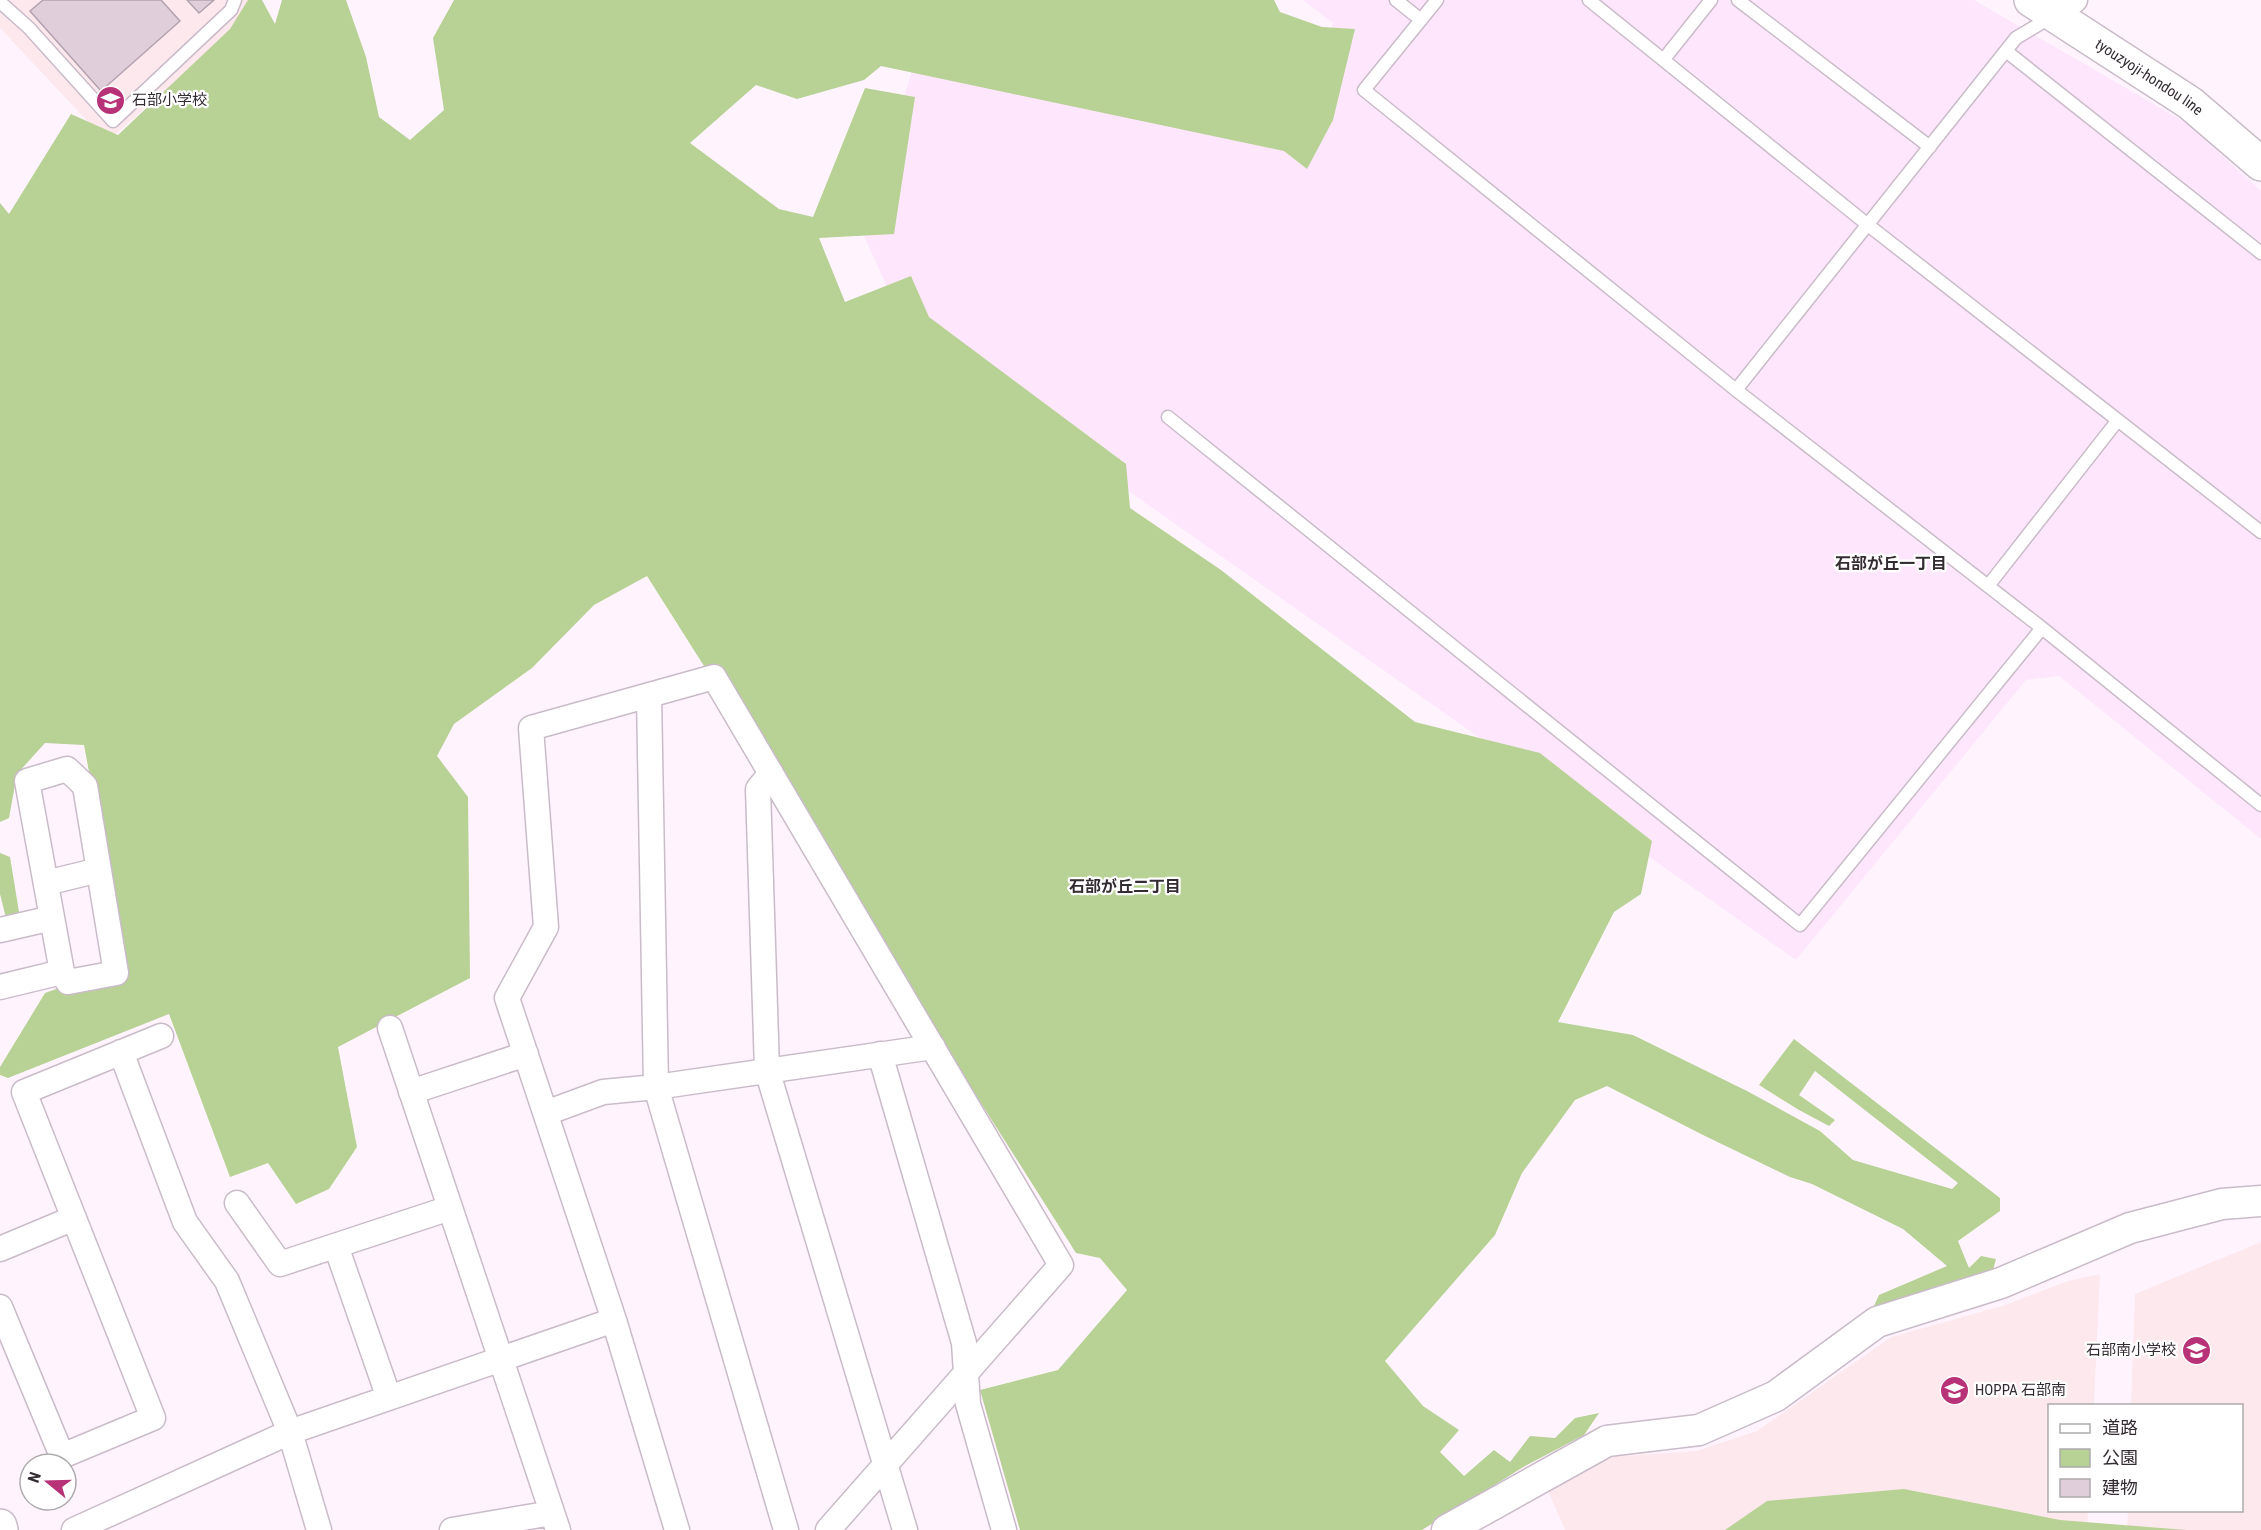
<svg xmlns="http://www.w3.org/2000/svg" width="2261" height="1530" font-family="'Roboto Condensed','Noto Sans JP',sans-serif">
<rect width="100%" height="100%" fill="#fff4fe"/>
<path fill="#fee7fc" d="M1303,0H1974L2188,124L2261,191V839L2059,676L2026,680L1796,960L1077,455L903,322L863,234L914,64L1304,142L1333,23Z"/>
<path fill="#fde8ed" d="M0,0H248L235,29L107,142L0,28Z
M2261,1242V1530H2127L2128,1511L2242,1510V1406L2131,1405L2135,1294Z
M2100,1274L2094,1405L2050,1406V1510L2088,1511L2087,1530H1565L1548,1491L1608,1457L1696,1451L1757,1431L1891,1337L2002,1306L2068,1281Z"/>
<path fill="#b8d195" d="M248,0H262L275,24L282,0H346L366,57L379,117L410,140L444,110L433,38L454,0H1274L1280,12L1322,27L1355,29L1333,120L1307,169L1284,151L881,66L864,80L797,99L756,85L690,143L779,209L813,217L865,88L915,97L894,234L819,238L845,302L911,276L929,317L1126,464L1130,508L1221,570L1415,722L1540,753L1652,841L1641,894L1614,912L1558,1022L1633,1035L1747,1091L1820,1131L1853,1160L1952,1189L1958,1183L1815,1071L1799,1095L1835,1120L1829,1126L1799,1110L1759,1085L1794,1039L2000,1198V1211L1958,1241L1969,1268L1981,1256L1996,1259L1993,1270L1873,1308L1879,1295L1947,1266L1903,1229L1812,1184L1790,1177L1703,1135L1607,1086L1575,1100L1522,1173L1495,1235L1385,1361L1423,1406L1459,1430L1440,1452L1464,1476L1494,1450L1510,1462L1530,1436L1555,1438L1575,1418L1599,1413L1584,1435L1525,1466L1422,1530H1020L980,1390L1058,1370L1127,1290L1100,1258L1076,1253L647,576L594,605L532,668L454,724L437,756L468,797L470,978L338,1047L357,1147L329,1189L296,1204L268,1163L230,1177L169,1014L8,1078L0,1075V1067L45,993L125,964L84,745L45,743L17,774L9,818L0,822V203L9,214L71,114L118,135L230,29Z
M0,853L10,857L20,918L7,922L0,894Z
M1904,1489L2060,1520L2186,1530H1725L1767,1501Z"/>
<path fill="#e0cedb" stroke="#b4a2af" stroke-width="1.5" d="M43,0H161L180,21L101,91L30,11Z
M187,0H214L199,13Z"/>
<g fill="none" stroke-linecap="round" stroke-linejoin="round">
<defs>
<path id="service" d="M1396,0L1421,20
M1437,0L1364,90L1736,390L2042,628L2261,805
M1589,0L1868,225L2261,532
M1738,0L1930,147
M0,2L29,28L113,121L231,10L235,0
M2006,51L2261,253
M1664,59L1711,0
M1736,390L2016,38L2051,17
M1168,417L1800,925L2042,628
M1988,586L2118,420"/>
<path id="minor" d="M2053,16L2075,0
M649,695L656,1087L786,1530
M771,773L758,789L767,1070L905,1530
M46,883L99,870
M0,930L52,918
M0,987L62,972L27,781L67,769L85,786L116,973L68,982L62,972
M390,1028L558,1530
M121,1052L185,1222L227,1281L290,1432L319,1530
M880,1054L964,1343L968,1404L1004,1530
M411,1092L526,1054
M546,1113L603,1092L656,1087L933,1047
M237,1203L280,1264L450,1208
M336,1246L389,1398
M0,1249L74,1218
M0,1307L62,1456L153,1418L24,1092L161,1036
M74,1530L290,1432L614,1320
M452,1530L552,1513
M677,1530L614,1320L507,998L546,927L531,728L714,677L1061,1265L828,1530"/>
<path id="tertiary" d="M1447,1530L1607,1441L1699,1430L1776,1396L1877,1322L2001,1283L2130,1228L2222,1204L2261,1201"/>
<g id="secondary">
<path id="s1" d="M2031,0L2190,103L2261,164"/>
<path d="M0,1526L1,1530"/>
</g>
</defs>
<use href="#service" stroke="#cabbc9" stroke-width="15"/>
<use href="#minor" stroke="#cabbc9" stroke-width="27"/>
<use href="#tertiary" stroke="#cabbc9" stroke-width="33"/>
<use href="#secondary" stroke="#cabbc9" stroke-width="36"/>
<use href="#service" stroke="#fff" stroke-width="12"/>
<use href="#minor" stroke="#fff" stroke-width="24"/>
<use href="#tertiary" stroke="#fff" stroke-width="30"/>
<use href="#secondary" stroke="#fff" stroke-width="33"/>
</g>
<defs>
<symbol id="school-disc" viewBox="-11 -11 22 22"><circle r="9.5" fill="#b73276" stroke="#fff"/><path d="M0-5L7-2L0 1L-7-2ZM-4 1L0 2.5L4 1V4Q0 6-4 4Z" fill="#fff"/></symbol>
</defs>
<g fill-rule="evenodd">
<use href="#school-disc" x="94" y="84" width="33" height="33"/>
<use href="#school-disc" x="2180" y="1334" width="33" height="33"/>
<use href="#school-disc" x="1938" y="1374" width="33" height="33"/>
</g>
<g text-anchor="middle" stroke-width="4.5" stroke-linejoin="round" paint-order="stroke">
<g font-size="15" fill="#332c32" stroke="#fff">
<text dy="5" stroke="none"><textPath href="#s1" startOffset="141">tyouzyoji-hondou line</textPath></text>
</g>
<g font-size="15" fill="#332c32" stroke="#fff" text-anchor="start">
<text x="132" y="105">石部小学校</text>
<text x="2176" y="1355" text-anchor="end">石部南小学校</text>
<text x="1975" y="1395">HOPPA 石部南</text>
</g>
<g font-size="16" font-weight="bold" fill="#332c32" stroke="#fff">
<text x="1891" y="569">石部が丘一丁目</text>
<text x="1125" y="892">石部が丘二丁目</text>
</g>
</g>
<rect x="2048" y="1404" width="195" height="108" fill="#ffffff" stroke="#adabad" stroke-width="1.5"/>
<rect x="2060" y="1424" width="30" height="9" fill="#ffffff" stroke="#adabad" stroke-width="1.5"/>
<text x="2102" y="1434" font-size="18" fill="#332c32">道路</text>
<rect x="2060" y="1449" width="30" height="18" fill="#b8d195" stroke="#adabad" stroke-width="1.5"/>
<text x="2102" y="1464" font-size="18" fill="#332c32">公園</text>
<rect x="2060" y="1479" width="30" height="18" fill="#e0cedb" stroke="#adabad" stroke-width="1.5"/>
<text x="2102" y="1494" font-size="18" fill="#332c32">建物</text>
<g transform="translate(48 1482) rotate(289)"><circle r="28" fill="#ffffff" stroke="#adabad" stroke-width="1.5"/>
<path d="M0-4.5L10 22L0 15L-10 22Z" fill="#b73276"/>
<text y="-9" font-size="16" font-weight="bold" text-anchor="middle" fill="#332c32">N</text>
</g>
</svg>
